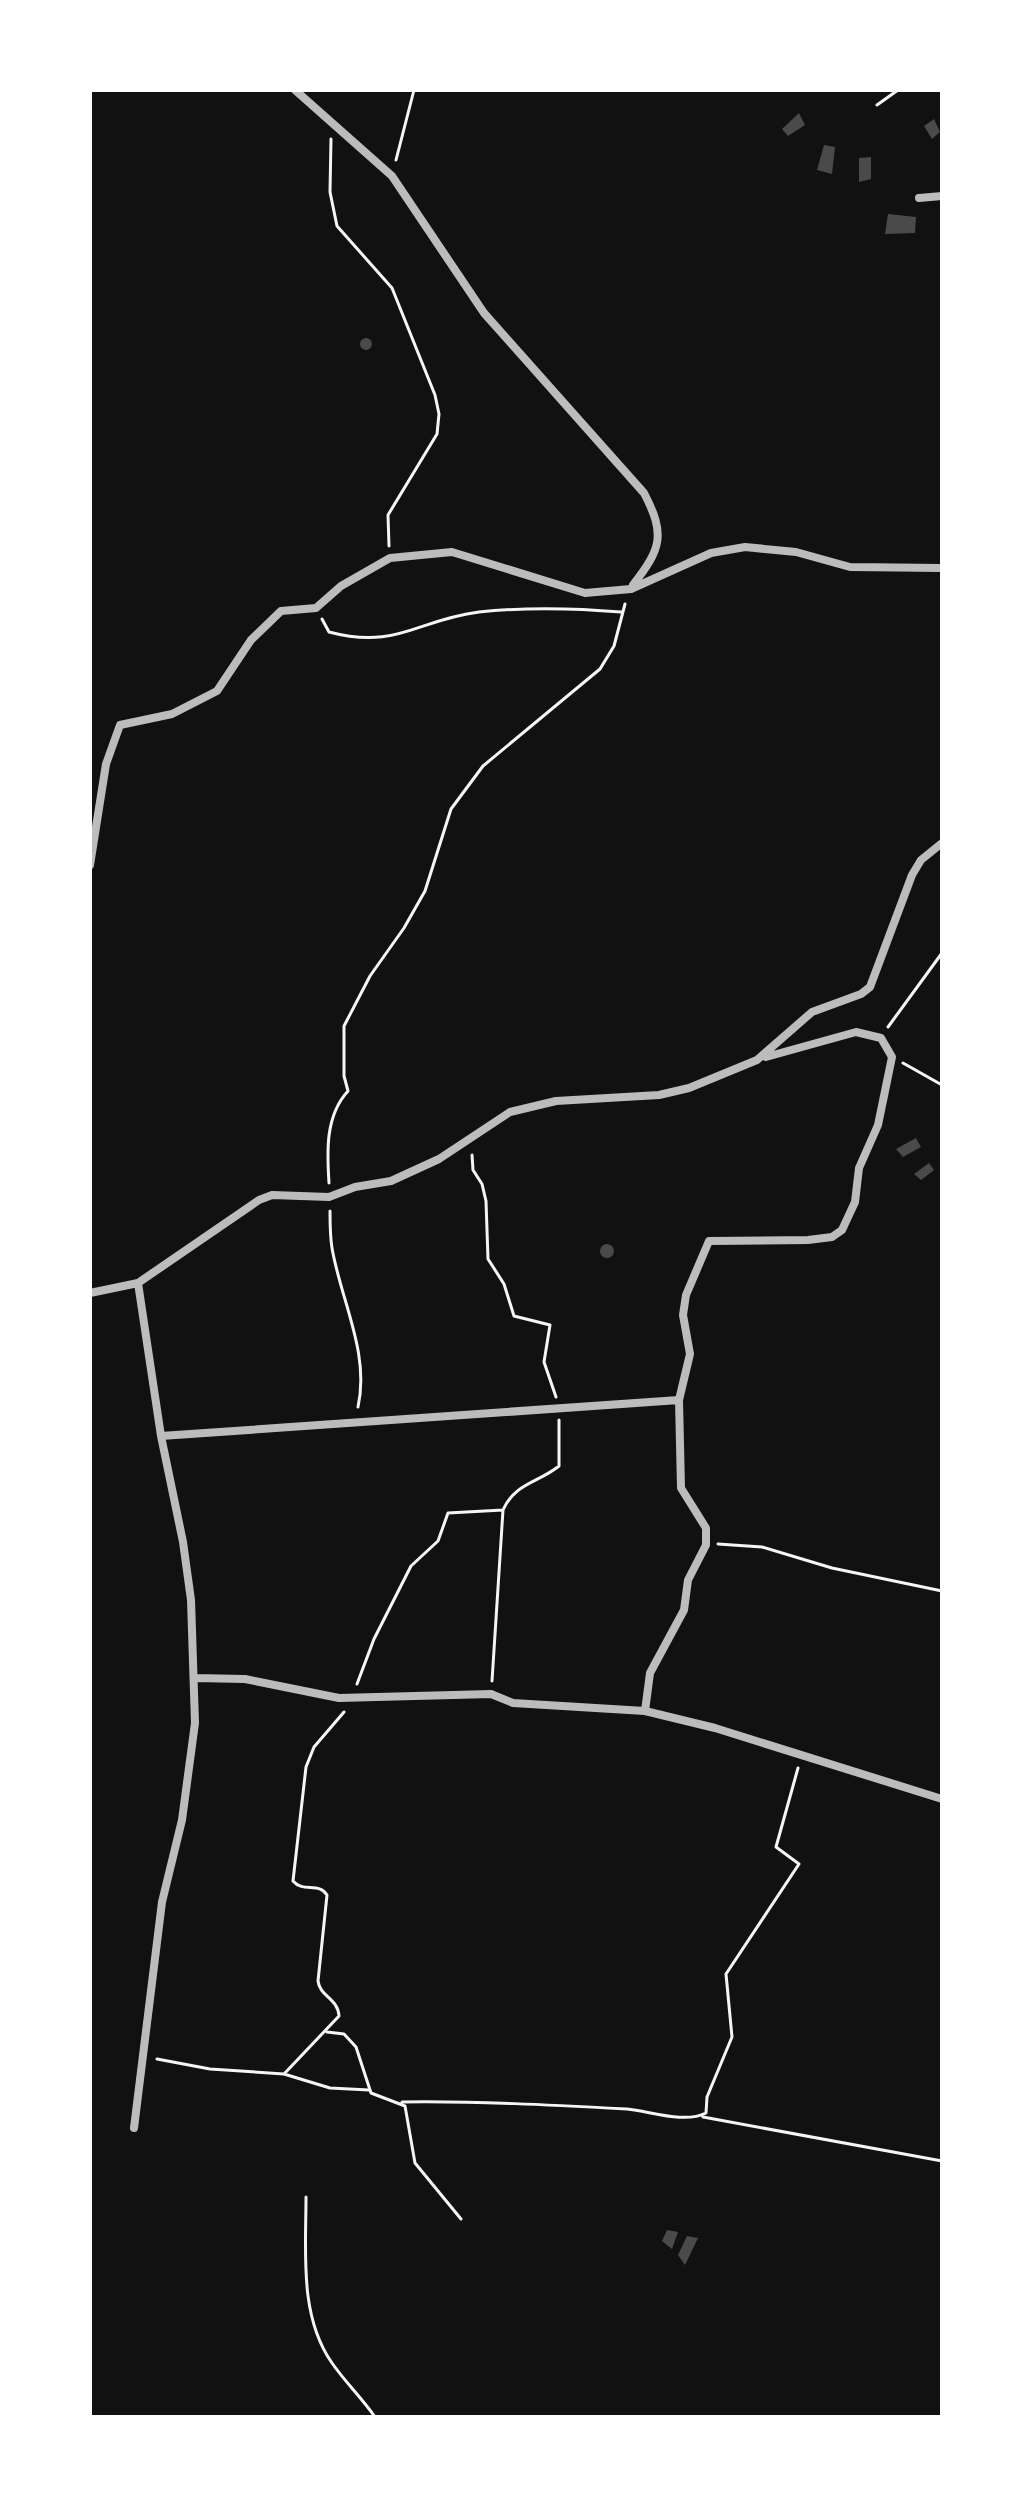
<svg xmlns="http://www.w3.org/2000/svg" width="1032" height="2507" font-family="Barlow,sans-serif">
<rect width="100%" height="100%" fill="#111"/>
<path fill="#4a4a4a" d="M799,113L805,125L788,136L782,129Z
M934,119L940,132L932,139L924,126Z
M824,145L835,147L832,174L817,170Z
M871,157V179L859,182V158Z
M888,214L916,217L915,233L885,234Z
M360 344a6 6 0 1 1 12 0a6 6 0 1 1-12 0Z
M916,1138L921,1147L903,1157L896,1149Z
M929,1163L934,1170L921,1180L914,1174Z
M600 1251a7 7 0 1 1 14 0a7 7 0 1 1-14 0Z
M667,2230L678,2232L672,2249L662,2241Z
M687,2236L698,2238L685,2265L678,2255Z"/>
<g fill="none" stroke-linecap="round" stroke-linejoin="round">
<path stroke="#f5f5f5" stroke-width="3" d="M877,105L898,90
M331,139L330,192L337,226L392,288L435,395L439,414L437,434L388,515L389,546
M396,160L414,90
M322,619L329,632C397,650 416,620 479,612C526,607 574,608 621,612
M888,1027L942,953
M903,1063L942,1085
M472,1155L473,1170L482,1184L486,1201L488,1259L504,1284L514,1316L550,1325L544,1362L556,1397
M329,1183C327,1152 325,1116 348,1091L344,1076V1026L370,976L404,928L425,891L451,809L483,766L600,669L614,646L625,604
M330,1211C330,1223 330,1236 332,1248C341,1301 370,1353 358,1407
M718,1544L762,1547L832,1568L942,1591
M492,1681L503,1510C515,1483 538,1483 559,1466V1420
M357,1684L374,1639L411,1566L438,1541L448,1513L503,1510
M327,2032L344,2034L356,2047L371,2093L405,2106L415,2163L461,2219
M157,2059L210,2069L284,2074L330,2088L369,2090
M284,2074L339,2016C338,1998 320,1997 318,1981L327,1895C319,1882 303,1893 293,1881L306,1767L314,1747L344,1712
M402,2102C477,2101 552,2105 627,2109C650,2111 684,2124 706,2113L707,2097L732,2037L726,1974L799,1864L776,1847L798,1768
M703,2117L942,2161
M306,2197C306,2252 299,2316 332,2363C345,2382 362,2398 375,2417"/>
<path stroke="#bcbcbc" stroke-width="8" d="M295,90L392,176L484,313L644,493C666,535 661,549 633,585
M919,198L942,196
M90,865L106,764L120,725L172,714L217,691L251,640L281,611L316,608L341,586L390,558L452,552L585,593L631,589L711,553L745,547L796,552L850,567L942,568
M90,1293L138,1283L259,1200L272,1195L329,1197L355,1187L391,1181L439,1159L510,1112L556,1101L659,1095L689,1088L757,1060L812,1012L861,994L870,987L912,875L921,860L942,843
M161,1436L679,1400
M195,1678L245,1679L339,1698L491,1694L513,1703L645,1711L715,1728L942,1799
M645,1711L650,1673L684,1610L688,1580L706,1545V1528L681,1488L679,1400L690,1354L683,1315L686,1295L709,1241L808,1240L832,1237L842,1230L855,1202L859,1168L878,1125L892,1057L881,1038L856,1032L766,1057
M134,2128L162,1902L182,1820L195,1723L191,1600L183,1542L161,1436L138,1283"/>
</g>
<rect width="1032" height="2507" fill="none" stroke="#ffffff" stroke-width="184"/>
</svg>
